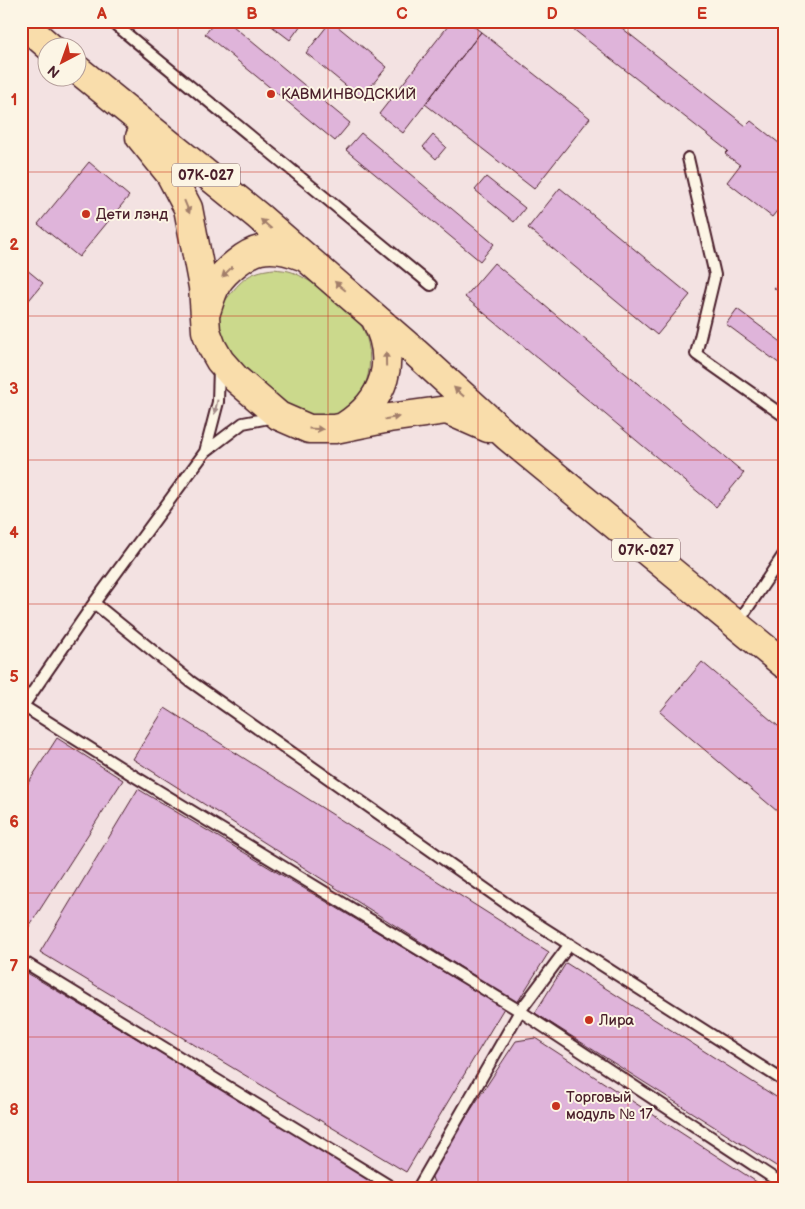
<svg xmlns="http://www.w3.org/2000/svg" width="805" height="1209" font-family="'Balsamiq Sans',sans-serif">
<rect width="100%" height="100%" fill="#fcf5e5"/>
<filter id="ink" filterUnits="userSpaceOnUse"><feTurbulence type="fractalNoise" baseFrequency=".02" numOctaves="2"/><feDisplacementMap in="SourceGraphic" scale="10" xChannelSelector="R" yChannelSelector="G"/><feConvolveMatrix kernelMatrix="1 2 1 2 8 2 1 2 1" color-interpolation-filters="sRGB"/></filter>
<g filter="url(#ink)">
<path fill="#f3e2e2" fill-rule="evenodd" d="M21,21H784V1188H21ZM48,48H78V78H48Z"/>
<path fill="#cbd98c" stroke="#8a7c5c" d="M274,269C280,270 287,270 292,272C310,279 351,308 361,325C380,356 368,416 324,416C313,416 298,415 287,409C274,401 261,388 249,378C244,373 235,369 231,363C229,360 215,328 215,325C215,312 225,301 232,292C245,276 254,271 274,269Z"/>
<path fill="#dfb4da" stroke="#4a1f2b" d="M216,21H227L350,123L335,141L205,34Z
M265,21H304L290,40Z
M331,21L387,67L361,98L306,53Z
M452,21H467L481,32L403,133L379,114Z
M563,21H613L746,126L751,121L784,147V202L772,217L727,182L740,165L725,154L728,151Z
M481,32L590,118L534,189L425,104Z
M361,133L494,244L480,261L346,150Z
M433,135L446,147L436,159L423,147Z
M89,162L129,196L79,257L38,224Z
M486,177L525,208L514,222L475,190Z
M560,188L690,295L657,335L528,228Z
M494,263L744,473L716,507L465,297Z
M21,265L43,283L21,310Z
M784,276V296L774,288Z
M737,309L784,344V367L726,324Z
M702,662L784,731V817L660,712Z
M165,708L549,952L517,1003L133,759Z
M57,738L123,780L21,939V794Z
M138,789L504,1008L406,1172L40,952Z
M566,963L784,1102V1171L535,1013Z
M24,971L385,1187V1188H29L21,1183V976Z
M535,1038L766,1188H436L430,1172L516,1041Z"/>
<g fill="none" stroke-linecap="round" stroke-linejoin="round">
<defs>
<path id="lane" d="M111,21L431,285
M688,158L715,275L696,354L784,416
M274,417L243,423L205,452L94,603L190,681L517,911L784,1081
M205,452L218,402L219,367
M737,624L784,554
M23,706L134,776L520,1011L784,1185
M21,709L94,603
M21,960L393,1188
M418,1188L520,1011L570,944"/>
<path id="primary" d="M21,22L51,48
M78,70L258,216L416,353L508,437L784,664
M140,137L170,174L188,208L203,287L206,331L212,347L220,361L236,379L279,416L309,429H335L389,418L447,410L488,428
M206,312C209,303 212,292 217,283C225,271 246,253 260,250C274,247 290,251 302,256
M345,426C385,400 398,361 375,318"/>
</defs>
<use href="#lane" stroke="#4a1f2b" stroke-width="14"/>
<use href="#primary" stroke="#4a1f2b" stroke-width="31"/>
<use href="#lane" stroke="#fcf5e5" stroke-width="10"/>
<use href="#primary" stroke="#f9ddab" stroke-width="28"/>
</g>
<defs><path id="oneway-solid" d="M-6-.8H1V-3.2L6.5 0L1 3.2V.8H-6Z" transform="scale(1.25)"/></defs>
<g fill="#a27e6b">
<use href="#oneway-solid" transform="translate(187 207) rotate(68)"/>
<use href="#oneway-solid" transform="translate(266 224) rotate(-139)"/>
<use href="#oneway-solid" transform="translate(227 272) rotate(136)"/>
<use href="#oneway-solid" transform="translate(340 286) rotate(-140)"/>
<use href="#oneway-solid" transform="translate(386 359) rotate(-91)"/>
<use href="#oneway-solid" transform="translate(459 392) rotate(-138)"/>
<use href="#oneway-solid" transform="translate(392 418) rotate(-9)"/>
<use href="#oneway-solid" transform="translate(316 429) rotate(3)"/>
</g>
<use fill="#a38a88" href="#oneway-solid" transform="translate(216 407) rotate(102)"/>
</g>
<path fill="none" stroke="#c8321e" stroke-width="1" stroke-opacity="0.55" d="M178,21V1188M328,21V1188M478,21V1188M628,21V1188M21,172H784M21,316H784M21,460H784M21,604H784M21,749H784M21,893H784M21,1037H784"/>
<g fill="#c8321e" stroke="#fcf5e5" stroke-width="2">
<circle cx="271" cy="94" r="5"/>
<circle cx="86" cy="214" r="5"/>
<circle cx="589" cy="1020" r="5"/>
<circle cx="556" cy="1106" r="5"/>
</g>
<g text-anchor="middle" stroke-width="4" stroke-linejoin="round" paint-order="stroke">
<g fill="#fcf5e5" stroke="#7f5f63" stroke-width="1">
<rect x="172" y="163.5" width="68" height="23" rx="4"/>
<rect x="612" y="538.5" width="68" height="23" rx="4"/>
</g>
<g font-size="14" font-weight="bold" fill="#4a1f2b">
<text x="206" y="180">07К-027</text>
<text x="646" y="555">07К-027</text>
</g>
<g font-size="15" fill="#4a1f2b" stroke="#fcf5e5" text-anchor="start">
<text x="281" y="99">КАВМИНВОДСКИЙ</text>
<text x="96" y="219">Дети лэнд</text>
<text x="599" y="1025">Лира</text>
<text x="566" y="1102">Торговый<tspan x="566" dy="17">модуль № 17</tspan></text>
</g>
</g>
<rect width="805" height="1209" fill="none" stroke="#fcf5e5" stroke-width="55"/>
<g transform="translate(62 62) rotate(221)"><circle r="24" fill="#fcf5e5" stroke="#b59f9b"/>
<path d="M0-4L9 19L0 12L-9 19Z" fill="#c8321e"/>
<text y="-8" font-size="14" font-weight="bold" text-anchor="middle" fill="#4a1f2b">N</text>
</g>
<rect x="28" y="28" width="750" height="1154" fill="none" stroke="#c8321e" stroke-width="2"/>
<g font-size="16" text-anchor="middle" font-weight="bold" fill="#c8321e">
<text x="102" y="19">A</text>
<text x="252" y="19">B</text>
<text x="402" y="19">C</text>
<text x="552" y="19">D</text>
<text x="702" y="19">E</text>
<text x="14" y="105">1</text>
<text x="14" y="250">2</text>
<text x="14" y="394">3</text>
<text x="14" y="538">4</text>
<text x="14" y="682">5</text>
<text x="14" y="827">6</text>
<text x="14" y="971">7</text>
<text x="14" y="1115">8</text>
</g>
</svg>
